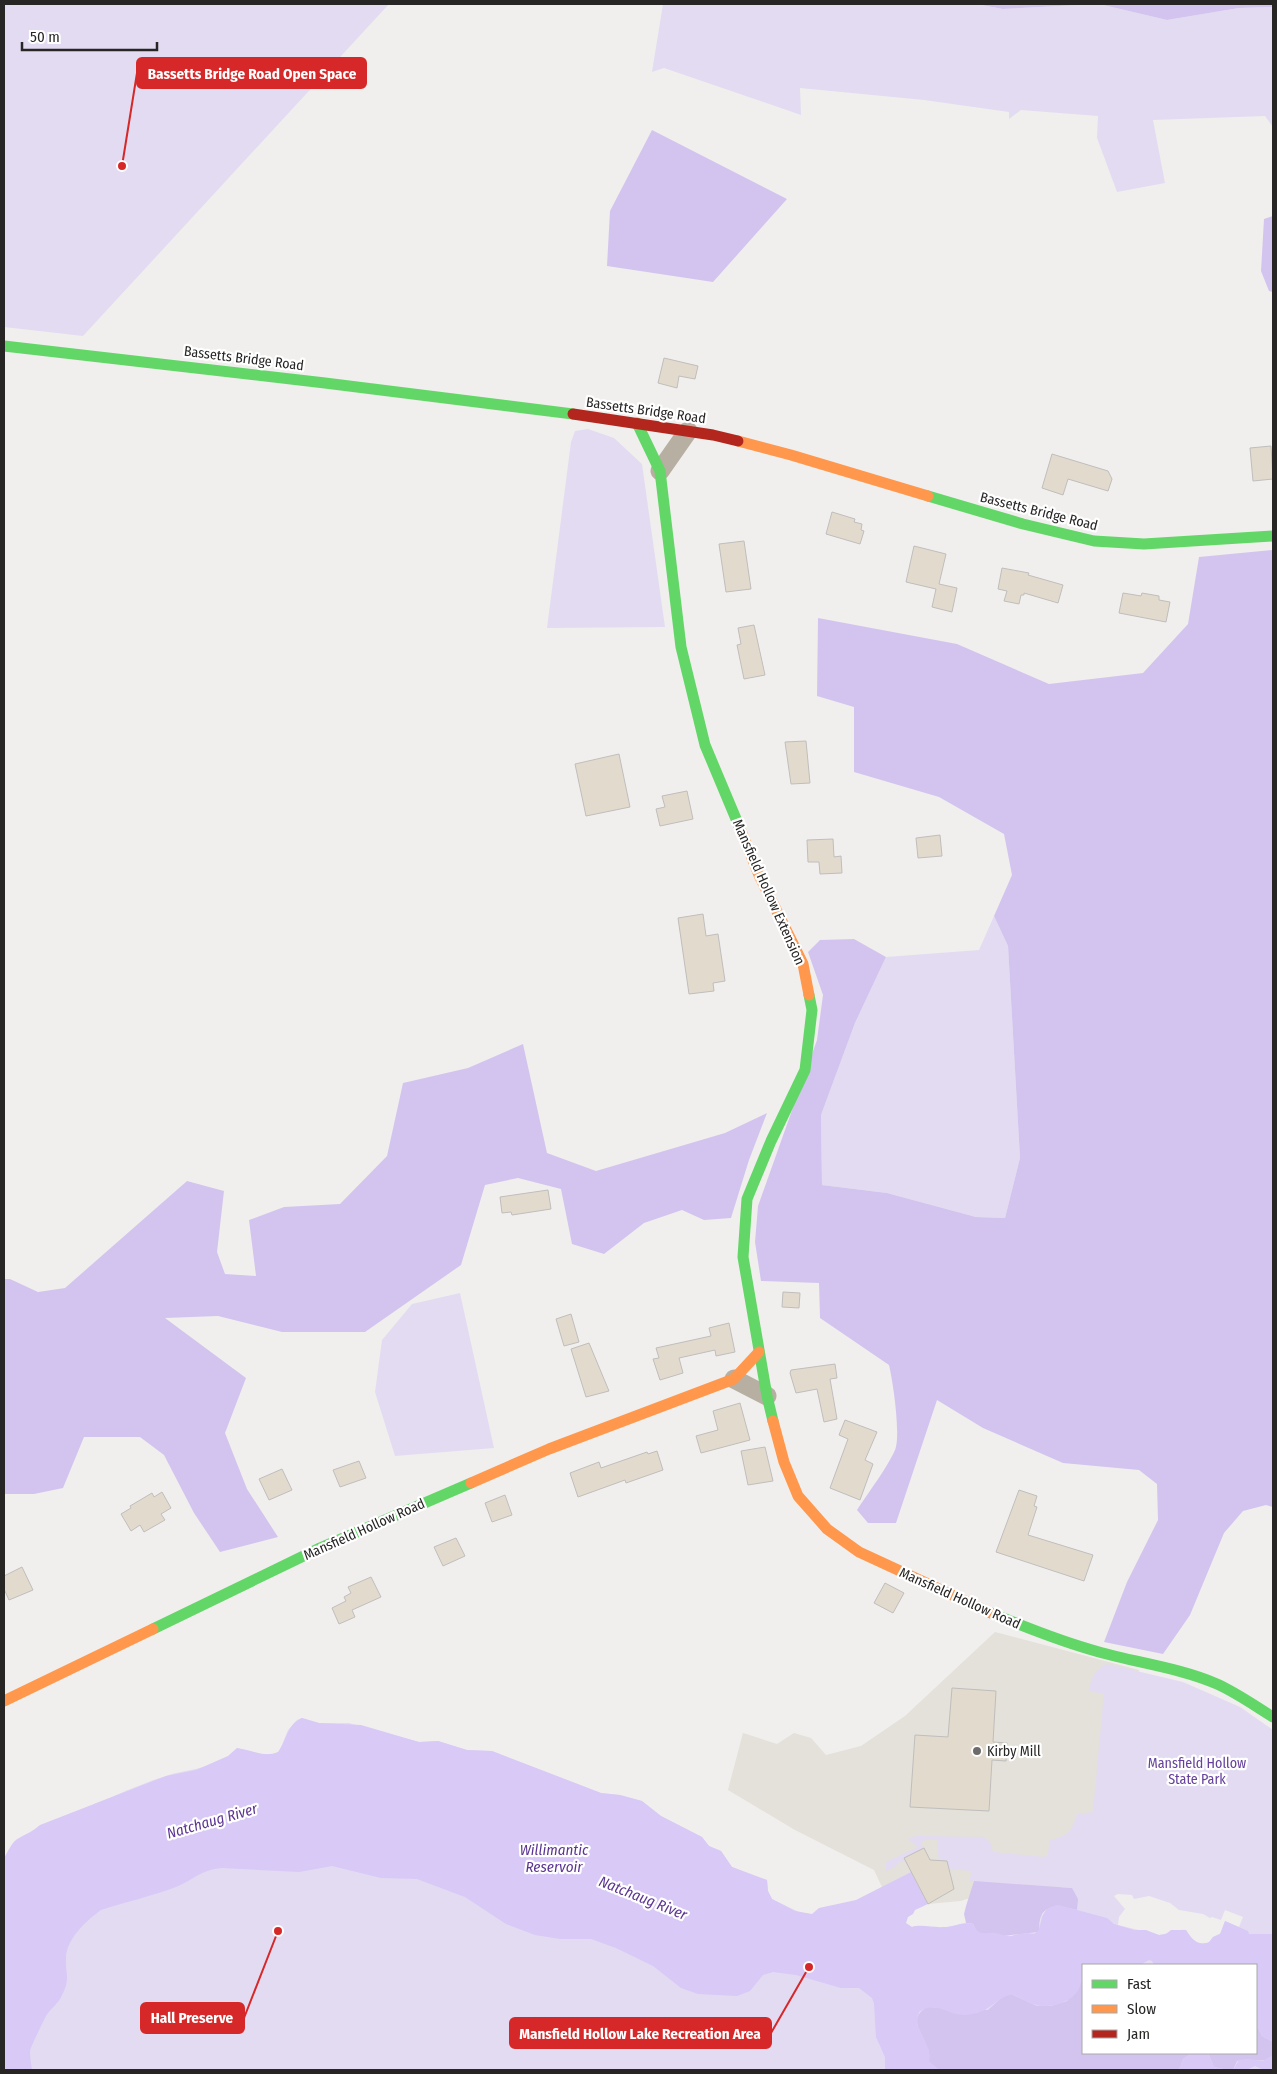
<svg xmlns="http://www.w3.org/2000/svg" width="1277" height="2074" font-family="'Fira Sans Condensed',sans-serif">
<rect width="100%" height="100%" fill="#f0efed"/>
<path fill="#e4e0da" d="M995,1632L1139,1670L1107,1817L1055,1897L995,1891L960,1901L928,1904L911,1872L882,1887L874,1870L795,1830L728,1790L743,1733L777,1744L794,1733L811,1738L826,1755L861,1746L905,1716Z"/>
<path fill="#e3dbf2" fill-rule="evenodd" d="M4,4H389L83,336L4,327Z
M663,4H976L1003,9L1099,4L1167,20L1239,8L1273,7V127L1265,116L1153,120L1165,183L1117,192L1097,138L1098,116L1021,110L1009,119V112L924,100L800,88L801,115L664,68L652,72Z
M588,429L614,438L642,464L665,627L547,628L571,442L575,431Z
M994,916L1008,946L1020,1158L1005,1218L976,1217L887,1193L822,1185L821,1115L855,1023L886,957L979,950Z
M460,1293L494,1448L395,1456L375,1392L382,1340L412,1304Z
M1107,1664L1183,1682L1240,1707L1273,1730V2070H4L94,1804C118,1795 142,1783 166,1776C189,1768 221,1769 237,1748L261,1754H273L279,1752L288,1730L297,1720L302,1718L319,1723H349L419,1742L438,1741L467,1750L492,1751L601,1793L620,1795L642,1801L661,1816L702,1837L709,1846L721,1851L732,1867L767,1880L768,1891L772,1899L801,1913L912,1927L918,1926L942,1928L966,1923L974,1925L977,1932L984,1935L995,1933L1012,1936L1022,1932L1036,1933L1039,1930L1041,1916L1072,1888L970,1881L971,1871L948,1869L939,1861L937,1840C930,1838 927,1839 921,1842L923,1849L904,1859L906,1862H899L895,1867L886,1871V1862L918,1847L908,1839L916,1836L985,1837L990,1842L993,1852L1045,1857L1048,1854L1050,1840C1068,1836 1072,1831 1077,1814L1093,1812L1104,1694L1089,1691C1092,1677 1094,1670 1107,1664ZM1118,1894L1132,1895L1134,1899L1149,1896L1170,1903L1179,1910L1203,1914L1210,1918L1212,1917L1221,1920L1225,1910L1243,1917L1239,1927L1225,1921L1221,1933L1213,1937L1210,1942C1197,1947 1192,1939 1186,1930C1176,1929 1169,1934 1159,1935L1118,1925L1119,1917L1125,1909L1114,1896ZM1083,1965H1256V2053H1083Z"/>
<path fill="#d3c4ef" d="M976,4H1273V7L1239,8L1167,20L1099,4L1003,9Z
M652,130L787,199L713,282L607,266L610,211Z
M1273,216V292L1269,291L1261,271L1264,219Z
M1273,550V1507L1266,1505L1243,1511L1224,1533L1190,1615L1163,1654L1104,1642L1127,1582L1158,1520L1157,1484L1139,1470L1063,1463L983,1428L937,1400L896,1523H868L857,1510C868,1493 887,1468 895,1450C901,1435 893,1382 889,1365L820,1318L819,1283L761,1281L755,1242L758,1206L817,1040L823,995L808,952L820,940L854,939L886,957L855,1023L821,1115L822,1185L887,1193L976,1217L1005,1218L1020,1158L1008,946L994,916L1012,875L1004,834L939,797L854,772V707L817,696L818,618L957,644L1049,684L1143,673L1188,624L1199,557Z
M523,1044L547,1153L596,1171L725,1133L767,1113L749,1160L731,1218L704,1220L682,1210L644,1223L604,1254L572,1244L561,1189L518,1178L485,1185L461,1265L365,1332H282L218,1316L165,1318L246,1378L225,1433L247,1489L278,1537L220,1552L194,1513L164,1455L140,1437H84L63,1488L34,1494H4V1279H10L38,1292L65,1288L187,1181L224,1191L217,1252L225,1274L256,1276L249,1220L284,1207L340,1204L387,1156L403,1083L468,1068Z
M974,1881L1072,1888L1078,1899L1077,1910C1066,1907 1043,1902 1040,1920C1039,1924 1040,1927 1039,1932L1003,1936L983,1934L977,1932L973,1924L966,1923L964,1914L966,1906Z
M1083,1980V2053H1192L1183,2059L1179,2070H939L929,2062C929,2058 930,2054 928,2050C924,2033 906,2020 927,2007L988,2010L1002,1997L1011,1994L1037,2006H1051L1067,2001Z
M1256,2024L1262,2036L1273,2042L1272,2058C1260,2063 1250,2058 1237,2061L1233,2070H1228L1214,2067L1208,2053H1256Z"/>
<path fill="#d8c9f6" d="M302,1718L319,1723L361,1725L419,1742L438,1741L467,1750L492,1751L601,1793L620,1795L642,1801L661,1816L702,1837L709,1846L721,1851L732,1867L767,1880L768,1891L772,1899L795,1911L812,1914L819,1908L856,1900L911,1872L928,1904L915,1910L913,1914L908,1917L906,1923L912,1927C921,1924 934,1928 944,1927C955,1927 962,1921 973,1924C978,1937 984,1932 995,1933C1001,1934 1005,1937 1011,1936C1020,1934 1025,1932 1034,1934L1039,1930C1043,1917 1041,1908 1058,1905L1107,1918L1114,1924L1134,1930H1146L1159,1935L1166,1934L1171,1930H1186C1191,1938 1197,1947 1209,1942L1213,1937L1220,1934L1225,1921L1248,1931L1249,1934H1273V2042L1262,2036L1256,2024V1965H1154L1152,1961L1149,1960L1140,1965H1083C1083,1988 1077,1999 1055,2005C1049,2006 1041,2007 1036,2005C1027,2003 1020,1997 1011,1994C991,2001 990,2014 964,2015C946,2015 937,2000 919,2012L917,2024L929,2050V2062L939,2070H885V2057L876,2037L874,2003L872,1998L859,1988H841L796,1975L773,1972L763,1975L750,1991L737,1996L698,1994L681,1988L653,1966L616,1948L591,1939H560L535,1935L506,1924L465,1897L417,1879L381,1878L332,1866L299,1872L222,1868C200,1870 195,1879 176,1887C152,1896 126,1902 101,1910C87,1920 66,1939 66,1958C65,1974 71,1978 62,1995C59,2003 50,2009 46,2016C43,2022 31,2046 30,2051C30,2057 31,2064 32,2070H4V1858C8,1852 12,1841 19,1838C28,1833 32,1832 40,1825L166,1776L196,1770L228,1756L237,1748C252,1750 264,1758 278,1752C287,1740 287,1724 302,1718Z
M1192,2053H1208L1214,2067L1228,2070H1179L1183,2059Z
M1273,2055V2070H1264L1255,2066L1246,2070H1230H1233L1239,2060L1247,2059L1263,2061Z"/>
<path fill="#e2dbcd" stroke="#bfbebd" d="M664,358L698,366L695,379L679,376L677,388L658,383Z
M1271,446L1273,479L1253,481L1250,448Z
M1052,454L1108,471L1112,479L1108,491L1068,479L1063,495L1042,488Z
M832,512L855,519L854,522L862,524L861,530L864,531L860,544L826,534Z
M744,541L751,589L726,592L719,544Z
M914,546L946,554L939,584L957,588L952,612L932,607L936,589L906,582Z
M1002,568L1029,573L1028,575L1063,585L1058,603L1024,593V595H1021L1019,604L1004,601L1007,591L998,589Z
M1123,593L1141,596L1142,593L1159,596V600L1170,602L1166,622L1119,613Z
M754,625L765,675L744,679L737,645L741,644L738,628Z
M806,741L810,783L791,784L785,742Z
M619,754L630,807L586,816L575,764Z
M687,791L693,819L660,826L656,809L665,807L662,796Z
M940,835L942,856L918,858L916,838Z
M833,839L834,857L841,856L842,873L820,874L819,862H808L807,840Z
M703,914L706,936L718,934L725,981L713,983L714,991L689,994L678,918Z
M548,1190L551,1209L512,1215L511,1212L502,1213L500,1197Z
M783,1292L800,1293L799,1308L782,1307Z
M571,1314L579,1342L564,1346L556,1319Z
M729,1323L735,1352L716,1356L715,1350L679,1358L683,1373L660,1380L653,1359L659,1358L656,1348L711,1336L709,1328Z
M589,1343L609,1391L586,1397L571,1349Z
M835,1364L837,1378L830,1379L837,1419L824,1422L817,1389L796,1393L790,1373L791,1370Z
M740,1403L750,1440L701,1453L696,1436L718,1430L713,1411Z
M845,1420L877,1432L865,1460L873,1464L860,1500L830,1488L848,1439L839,1435Z
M765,1447L773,1481L748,1485L741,1451Z
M657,1451L663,1470L626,1483L625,1480L578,1497L570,1473L599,1462L601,1468L647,1452L648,1454Z
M359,1461L366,1478L340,1487L333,1470Z
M282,1469L292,1490L269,1500L259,1479Z
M1019,1490L1037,1496L1034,1506L1037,1507L1028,1535L1093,1555L1084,1581L996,1552Z
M162,1492L171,1508L161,1514L165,1520L144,1532L140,1525L131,1531L121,1514L131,1508L130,1506L152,1493L154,1497Z
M505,1495L512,1515L492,1522L485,1503Z
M456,1538L465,1556L443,1566L434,1547Z
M22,1567L33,1590L9,1600L4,1589V1576Z
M371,1577L381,1597L352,1610L355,1617L339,1624L332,1608L346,1601L344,1597L351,1593L348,1587Z
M885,1583L904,1593L893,1613L874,1603Z
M952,1688L996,1691L993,1742L1007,1743L1006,1761L992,1760L989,1811L910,1807L915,1735L948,1737Z
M924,1848L930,1860L947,1861L954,1889L928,1904L904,1858Z"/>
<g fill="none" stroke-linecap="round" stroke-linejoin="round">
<path stroke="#b7afa1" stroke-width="19" d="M660,471L688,431
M734,1379L767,1396"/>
<path stroke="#63d668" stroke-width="11" d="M4,346L325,383L573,414
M637,423L660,471L681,647L705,745L739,826
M928,496L1023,524L1094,541L1144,544L1273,536
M773,1421L767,1396L743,1257L747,1199L771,1141L805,1070L812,1010L809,995
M991,1613C1027,1628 1062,1642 1099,1652C1138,1663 1180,1668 1217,1684C1237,1693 1255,1706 1273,1717
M153,1629L320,1548L471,1483"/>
<path stroke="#ff974d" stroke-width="11" d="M738,441L791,455L928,496
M739,826L759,875L803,964L809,995
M773,1421L784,1462L798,1496L827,1529L859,1552L991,1613
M471,1483L549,1449L734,1379L759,1352
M4,1701L153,1629"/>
<path stroke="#b3261e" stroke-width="11" d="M573,414L713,435L738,441"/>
</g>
<circle fill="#6d6c6b" stroke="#fff" stroke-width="2" cx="977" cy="1751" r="5"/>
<g text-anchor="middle" stroke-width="4.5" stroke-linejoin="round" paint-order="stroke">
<g font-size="14" fill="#272625" stroke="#fff">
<text transform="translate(244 358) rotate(7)" y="5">Bassetts Bridge Road</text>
<text transform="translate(646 410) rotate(8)" y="5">Bassetts Bridge Road</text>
<text transform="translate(1039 511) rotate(14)" y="5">Bassetts Bridge Road</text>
<text transform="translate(769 892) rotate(66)" y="5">Mansfield Hollow Extension</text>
<text transform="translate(364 1529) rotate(-24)" y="5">Mansfield Hollow Road</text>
<text transform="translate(960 1598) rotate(24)" y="5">Mansfield Hollow Road</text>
</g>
<g font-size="14" fill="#272625" stroke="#fff" text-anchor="start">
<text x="987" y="1756">Kirby Mill</text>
</g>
<g font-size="14" fill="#65409c" stroke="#fff">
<text x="1197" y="1768">Mansfield Hollow<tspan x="1197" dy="16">State Park</tspan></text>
</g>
<g font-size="15" font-style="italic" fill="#5b3591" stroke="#fff">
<text transform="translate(212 1821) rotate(-16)" y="5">Natchaug River</text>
<text x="554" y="1855">Willimantic<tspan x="554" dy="17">Reservoir</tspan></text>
<text transform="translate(643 1898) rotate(22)" y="5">Natchaug River</text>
</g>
</g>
<path fill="none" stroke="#d62828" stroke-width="2" d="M122 166L137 73M278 1931L244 2018M809 1967L771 2033"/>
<g fill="#d62828" stroke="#fff" stroke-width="2">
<circle cx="122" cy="166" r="5"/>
<circle cx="278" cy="1931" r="5"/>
<circle cx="809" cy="1967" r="5"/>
</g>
<g fill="#d62828" stroke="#d62828" stroke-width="2">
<rect x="137" y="58" width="229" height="30" rx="5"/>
<rect x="141" y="2003" width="103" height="30" rx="5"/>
<rect x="510" y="2018" width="261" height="30" rx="5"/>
</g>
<g font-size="15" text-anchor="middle" font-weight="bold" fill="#fff">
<text x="252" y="79">Bassetts Bridge Road Open Space</text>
<text x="192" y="2023">Hall Preserve</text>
<text x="640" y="2039">Mansfield Hollow Lake Recreation Area</text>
</g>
<rect width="1277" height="2074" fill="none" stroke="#272625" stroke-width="10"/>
<rect x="1082" y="1964" width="175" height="90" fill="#ffffff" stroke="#a9a8a8"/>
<rect x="1092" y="1980" width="25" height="8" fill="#63d668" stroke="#a9a8a8"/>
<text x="1127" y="1989" font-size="15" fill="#272625">Fast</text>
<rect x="1092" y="2005" width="25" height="8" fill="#ff974d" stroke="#a9a8a8"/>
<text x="1127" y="2014" font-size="15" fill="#272625">Slow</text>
<rect x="1092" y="2030" width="25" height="8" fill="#b3261e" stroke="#a9a8a8"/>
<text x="1127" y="2039" font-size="15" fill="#272625">Jam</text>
<path d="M22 42v8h135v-8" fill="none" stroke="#272625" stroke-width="2.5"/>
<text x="30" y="42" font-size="15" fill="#272625" stroke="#ffffff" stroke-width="4" paint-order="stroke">50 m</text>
</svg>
